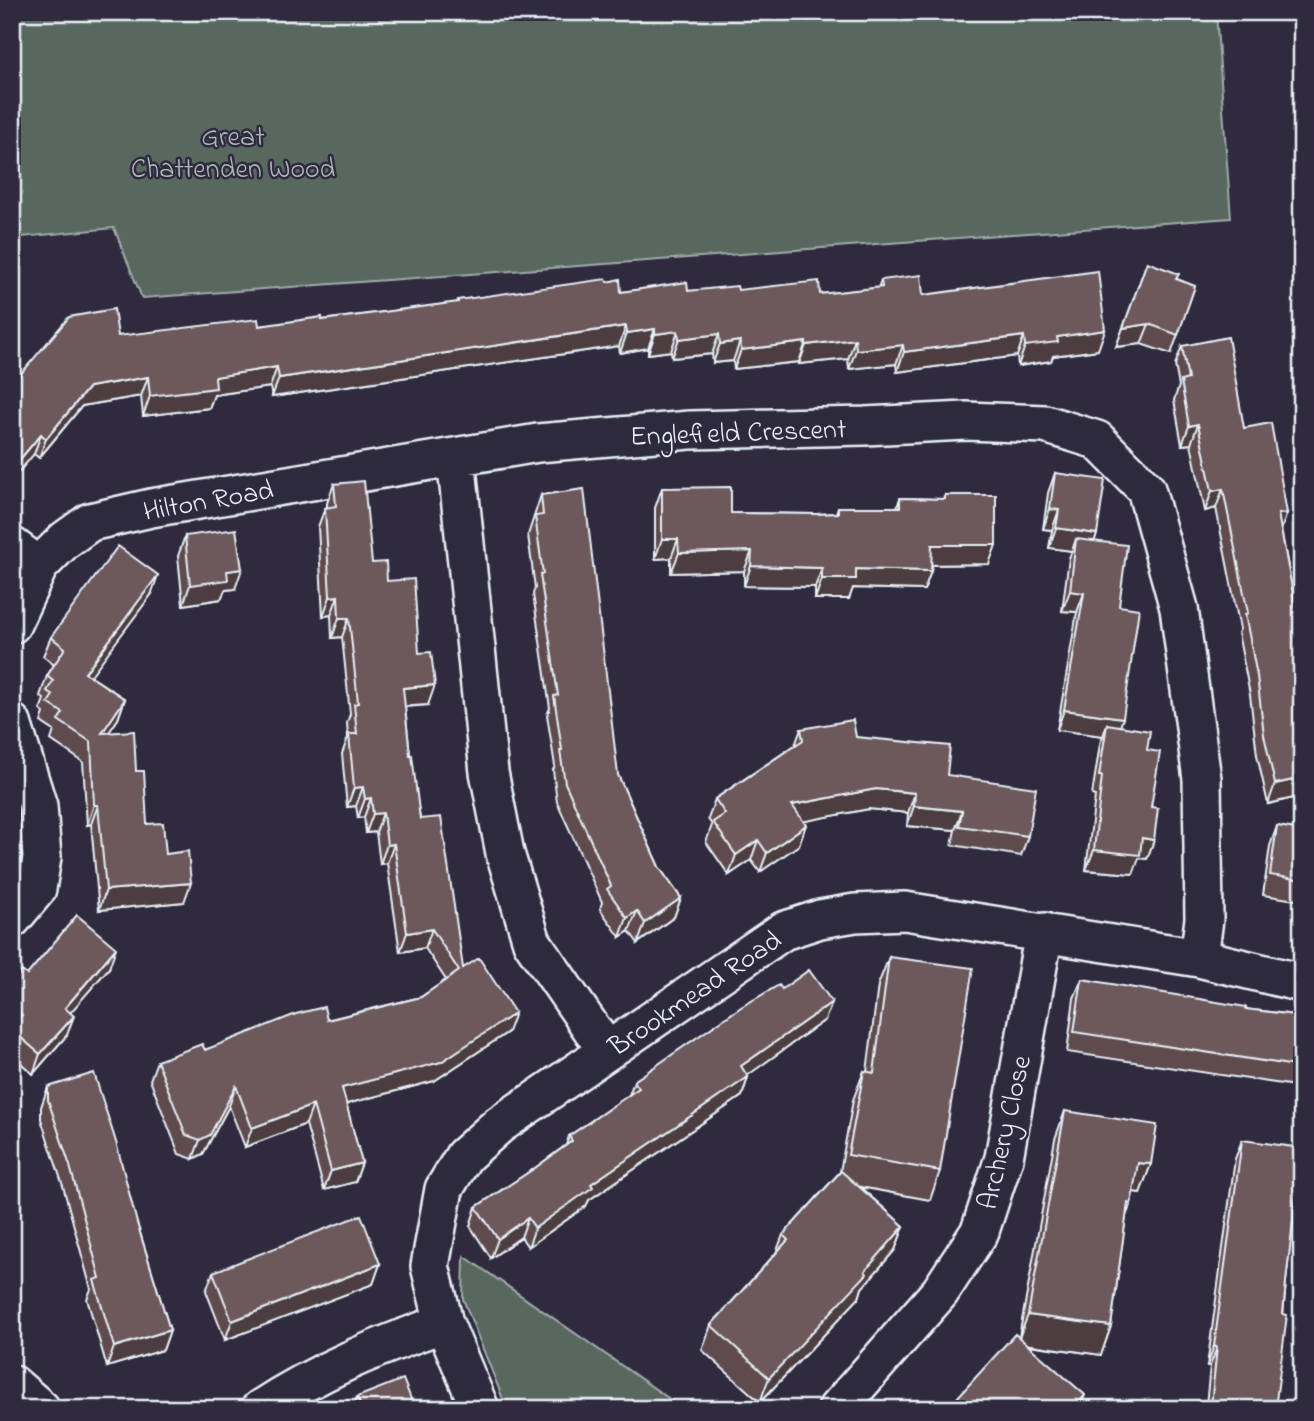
<svg xmlns="http://www.w3.org/2000/svg" width="1314" height="1421" font-family="'Indie Flower',sans-serif">
<rect width="100%" height="100%" fill="#2f2a3d"/>
<filter id="ink" filterUnits="userSpaceOnUse"><feTurbulence type="fractalNoise" baseFrequency=".0143" numOctaves="2"/><feDisplacementMap in="SourceGraphic" scale="14" xChannelSelector="R" yChannelSelector="G"/><feConvolveMatrix kernelMatrix="1 2 1 2 8 2 1 2 1" color-interpolation-filters="sRGB"/></filter>
<g filter="url(#ink)">
<path fill="#59685f" stroke="#a0acac" stroke-width="2" d="M12,12H1216L1231,218L142,298L114,228L12,238Z
M464,1256L684,1409H507L463,1299Z"/>
<g fill="none" stroke-linecap="round" stroke-linejoin="round">
<defs>
<path id="street" d="M456,458L489,772L505,853L532,942L607,1051
M12,546L39,566
M12,624L39,566L65,540L90,522L151,508L538,443L690,430L865,426L966,421L1045,424L1097,440L1146,489L1179,608L1202,779L1204,919L1199,958
M12,723L38,806L42,857L37,889L12,919
M12,1384L41,1409
M260,1409C320,1370 377,1347 444,1323
M480,1409L444,1323L430,1266L444,1189L464,1156L499,1125L783,931L820,919L855,913L905,911L1199,958L1302,983
M837,1409L940,1292L980,1231L1004,1158L1044,932"/>
</defs>
<use href="#street" stroke="#e8f1f8" stroke-width="42"/>
<use href="#street" stroke="#2f2a3d" stroke-width="37"/>
</g>
<path fill="#5e4c4e" stroke="#e8f1f8" stroke-width="2" d="M1147,262L1177,279L1195,286L1171,354L1141,344L1116,347Z
M881,280L923,295L1098,350L1053,356L1051,361L1018,366L1017,356L897,372L896,364L849,369L848,359L799,364V362L734,369L733,361L713,363L712,354L672,358L671,351L648,354V348L620,353L619,346L272,397L270,387L214,395L209,408L143,416L141,396L82,406L39,458L34,454L20,375L118,336L259,326L322,320L457,303L458,300L607,282L621,292L738,290L820,294L878,288Z
M1182,346L1244,428L1287,513L1281,529L1302,641V796L1268,804L1257,755L1250,695L1238,633L1240,629L1216,508L1205,511L1191,444L1182,445L1174,400L1179,386L1175,365Z
M1055,473L1097,534L1094,541L1119,606L1120,726L1147,750L1154,840L1147,859L1139,858L1133,874L1086,870L1095,796L1092,795L1100,744L1103,736L1057,730L1077,612L1062,611L1069,558L1072,551L1049,548L1052,530L1043,529L1048,493Z
M334,484L372,563L387,581L419,653L428,705L405,707L410,755L420,819L463,968L508,1032L434,1081L346,1104L362,1163L355,1182L324,1190L306,1124L245,1147L229,1106L203,1154L193,1159L179,1154L150,1080L157,1061L421,997L446,980L425,948L400,952L387,863L380,864L376,832L366,833L364,817L358,818L356,806L347,807L342,754L348,737L347,723L350,714L342,637L332,638L331,615L323,616L318,527L325,508L327,507V503Z
M662,488L731,513L817,514L836,513L838,507H897L900,498L943,499L945,495L989,564L932,565L931,571L924,590L853,588L849,599H815V587L744,586V571L671,573V558L655,559V508Z
M541,495L618,775L659,867L681,898L674,917L638,943L629,931L620,937L600,909L602,902L557,802L553,770L555,766L547,715L550,708L533,594L535,588L528,535Z
M185,536L235,589L225,590L221,599L183,605L178,556Z
M151,595L90,676L125,699L118,719L108,733L136,771L147,824L166,854L184,902L99,910L91,824L87,825L83,762L51,740L54,731L41,722L44,713L40,710L44,699L40,696L47,676L54,665L43,656L51,637Z
M801,729L856,737L947,775L1028,836L1021,856L952,845L955,830L907,826L908,813L869,809L804,821L799,845L760,872L751,860L729,875L706,842L712,825L708,819L715,799L795,745Z
M1277,826L1302,830V901L1263,895L1270,846Z
M889,957L940,1171L930,1200L860,1187L904,1226L895,1250L862,1288L859,1298L760,1402L702,1350L711,1325L776,1253L783,1235L840,1172L853,1100L864,1071L867,1072L878,985Z
M109,968L70,1012L67,1035L33,1074L12,1055V982L27,975Z
M1082,979L1245,1009L1302,1016V1087L1067,1052L1074,998Z
M782,989L825,1020L747,1075L748,1077L742,1096L589,1200L586,1206L528,1247L521,1237L491,1258L470,1226L476,1207L535,1168L566,1145L569,1136L629,1095L634,1081Z
M48,1087L137,1223L170,1330L163,1350L107,1367L87,1299L91,1289L63,1186L41,1119V1107Z
M1065,1111L1151,1164L1140,1193L1133,1192L1131,1204L1126,1216L1111,1326L1101,1355L1028,1345L1019,1337L1055,1139Z
M1242,1140L1301,1179L1297,1190L1286,1282L1275,1409H1196L1198,1404L1206,1405L1210,1366H1207L1235,1159Z
M380,1264L373,1284L225,1340L206,1291L213,1272Z
M357,1397L415,1409H353Z"/>
<path fill="#4c3e40" stroke="#e8f1f8" stroke-width="2" d="M1149,324L1141,344L1116,347L1123,328Z
M626,326L619,346L272,397L279,378Z
M655,329L648,348L620,353L627,333Z
M1105,330L1098,350L1053,356L1051,361L1018,366L1025,346L1057,337Z
M678,331L671,351L648,354L655,334Z
M719,334L712,354L672,358L679,339Z
M1024,336L1017,356L897,372L904,352Z
M855,339L848,359L799,364L806,345Z
M740,341L733,361L713,363L720,344Z
M806,342L799,362L734,369L741,350Z
M903,345L896,364L849,369L856,350Z
M277,367L270,387L214,395L209,408L143,416L150,396L215,377Z
M148,377L141,396L82,406L39,458L46,439L89,387Z
M1198,424L1191,444L1182,445L1189,426Z
M41,434L34,454L12,480V469Z
M1223,489L1216,508L1205,511L1212,491Z
M1050,509L1059,510L1052,530L1043,529Z
M1287,513L1280,533L1278,514Z
M1056,528L1097,534L1090,553L1076,539L1072,551L1049,548Z
M662,539H678L671,558L655,559Z
M932,545H996L989,564L925,565Z
M752,551L744,571L671,573L679,553Z
M751,566L822,568L815,587L744,586Z
M242,569L235,589L225,590L221,599L183,605L190,585L227,571Z
M856,569L931,571L924,590L853,588L849,599H815L822,579Z
M158,575L151,595L78,693L85,673Z
M1070,591L1084,593L1077,612L1062,611Z
M338,596L331,615L323,616L330,597Z
M339,618H349L342,637L332,638Z
M435,685L428,705L396,707L403,688Z
M125,699L118,719L95,753L102,733Z
M1064,710L1123,718L1116,738L1107,724L1103,736L1057,730Z
M1302,778V796L1268,804L1275,784Z
M363,787L356,806L347,807L354,788Z
M876,789L915,793L908,813L869,809L785,825L792,805Z
M371,798L364,817L358,818L365,799Z
M94,805H98L91,824L87,825Z
M914,806L962,811L955,830L907,826Z
M383,813L376,832L366,833L373,814Z
M806,825L799,845L760,872L767,853Z
M1142,838L1154,840L1147,859L1139,858L1133,874L1086,870L1094,850Z
M758,840L751,860L729,875L736,855Z
M394,844L387,863L380,864L387,845Z
M191,883L184,902L99,910L106,890Z
M681,898L674,917L638,943L645,923Z
M637,911L629,931L620,937L627,918Z
M432,929L425,948L400,952L407,933Z
M116,948L109,968L58,1027L65,1008Z
M832,1002L825,1020L734,1085L741,1066Z
M515,1013L508,1032L434,1081L335,1107L342,1088Z
M74,1016L67,1035L33,1074L40,1054Z
M748,1077L742,1096L589,1200L586,1206L528,1247L535,1228L591,1184Z
M236,1086L229,1106L203,1154L193,1159L200,1140Z
M313,1105L306,1124L245,1147L252,1128Z
M362,1163L355,1182L324,1190L331,1171Z
M1138,1163L1151,1164L1140,1193L1127,1191Z
M528,1218L521,1237L491,1258L498,1239Z
M904,1226L895,1250L862,1288L859,1298L760,1402L769,1378Z
M380,1264L373,1284L225,1340L232,1321Z
M1028,1315L1111,1326L1101,1355L1017,1343Z
M170,1330L163,1350L107,1367L114,1347Z
M1214,1346L1217,1347L1210,1366H1207Z
M1085,1395L1080,1409H1074Z"/>
<path fill="#6d585b" stroke="#e8f1f8" stroke-width="2" d="M1147,262L1179,274L1176,279L1195,286L1178,335L1149,324L1123,328Z
M1098,271L1105,330L1057,337L1058,342L1025,346L1024,336L904,352L903,345L856,350L855,339L806,345V342L741,350L740,341L720,344L719,334L679,339L678,331L655,334V329L627,333L626,326L279,378L277,367L215,377L216,388L150,396L148,377L89,387L46,439L41,434L12,469V369L20,375L69,317L114,309L118,336L258,319L259,326L322,317V320L458,302V300L606,279L607,282L620,279L621,292L687,282L688,291L737,286L738,290L819,281L820,294L882,287L881,280L921,275L923,295Z
M1228,337L1244,428L1271,423L1287,513L1278,514L1302,641V778L1275,784L1264,735L1257,676L1245,614L1248,613L1223,489L1212,491L1198,424L1189,426L1181,381L1188,379L1182,346Z
M1055,473L1105,480L1097,534L1056,528L1059,510L1050,509Z
M364,481L372,563L386,562L387,581L414,579L419,653L431,652L435,685L403,688L410,755H412L420,819L441,817L463,968L479,958L515,1013L441,1062L342,1088L362,1163L331,1171L313,1105L252,1128L236,1086L210,1135L200,1140L186,1135L157,1061L202,1044L205,1050L296,1014L324,1007L327,1020L421,997L459,971L432,929L407,933L394,844L387,845L383,813L373,814L371,798L365,799L363,787L354,788L349,734H357L354,704L358,703L349,618H339L338,596L330,597L325,508L336,506L334,484Z
M731,487V513L817,514L838,513V507H900V498L945,499V495H996V545H932L931,571L856,569V579H822V568L751,566L752,551L679,553L678,539H662V488Z
M584,489L618,775L659,867L681,898L645,923L637,911L627,918L607,889L611,886L565,783L560,751L562,750L554,696L558,695L540,575L543,574L535,516L543,515L541,495Z
M236,529L242,569L227,571L228,580L190,585L185,536Z
M1076,539L1127,545L1119,606L1139,609L1123,718L1064,710L1084,593L1070,591Z
M118,546L158,575L85,673L125,699L102,733L134,731L136,771H144L147,824L163,823L166,854L188,851L191,883L106,890L98,805H94L91,742L58,720L63,713L48,703L53,695L47,691L53,681L47,676L65,648L51,637Z
M853,720L856,737L950,746L947,775L1036,788L1028,836L959,826L962,811L914,806L915,793L876,789L792,805L806,825L767,853L758,840L736,855L713,822L725,814L715,799L803,740L801,729Z
M1107,724L1150,731L1147,750L1160,752L1151,807L1158,808L1154,840L1142,838L1140,855L1094,850L1102,776H1099Z
M1277,826L1302,830V880L1270,875Z
M77,915L116,948L65,1008L74,1016L40,1054L12,1030V1026L22,1015L12,1006V982L22,971L27,975Z
M889,957L973,968L940,1171L848,1155L864,1071L874,1073Z
M809,970L832,1002L741,1066L748,1077L591,1184L593,1187L535,1228L528,1218L498,1239L476,1207L535,1168L572,1141L569,1136L639,1088L634,1081L741,1007L779,985L782,989Z
M1082,979L1246,1007L1245,1009L1302,1016V1067L1074,1032Z
M94,1073L116,1142L137,1223L170,1330L114,1347L94,1280L100,1278L70,1166L48,1100V1087Z
M1065,1111L1157,1125L1151,1164L1138,1163L1131,1204L1128,1203L1111,1326L1028,1315Z
M1242,1140L1302,1148V1174L1301,1179L1298,1178L1286,1282L1283,1314L1287,1315L1275,1409H1197L1198,1404L1211,1406L1217,1347L1214,1346Z
M841,1171L904,1226L865,1271L867,1274L769,1378L711,1325L788,1240L783,1235Z
M361,1215L380,1264L232,1321L213,1272Z
M1015,1334L1085,1395L1074,1409H947Z
M403,1379L415,1409H362L357,1397Z"/>
</g>
<g text-anchor="middle" stroke-width="5" stroke-linejoin="round" paint-order="stroke">
<g font-size="28" fill="#afbabb" stroke="#2f2a3d">
<text x="233" y="145">Great<tspan x="233" dy="32">Chattenden Wood</tspan></text>
</g>
<g font-size="28" fill="#e8f1f8" stroke="#2f2a3d">
<text transform="translate(738 431) rotate(-2)" y="10">Englefield Crescent</text>
<text transform="translate(208 499) rotate(-10)" y="10">Hilton Road</text>
<text transform="translate(694 992) rotate(-34)" y="10">Brookmead Road</text>
<text transform="translate(1003 1132) rotate(-77)" y="10">Archery Close</text>
</g>
</g>
<rect width="1314" height="1421" fill="none" stroke="#2f2a3d" stroke-width="42"/>
<rect x="21" y="21" width="1272" height="1379" fill="none" stroke="#e8f1f8" stroke-width="2.5" filter="url(#ink)"/>
</svg>
